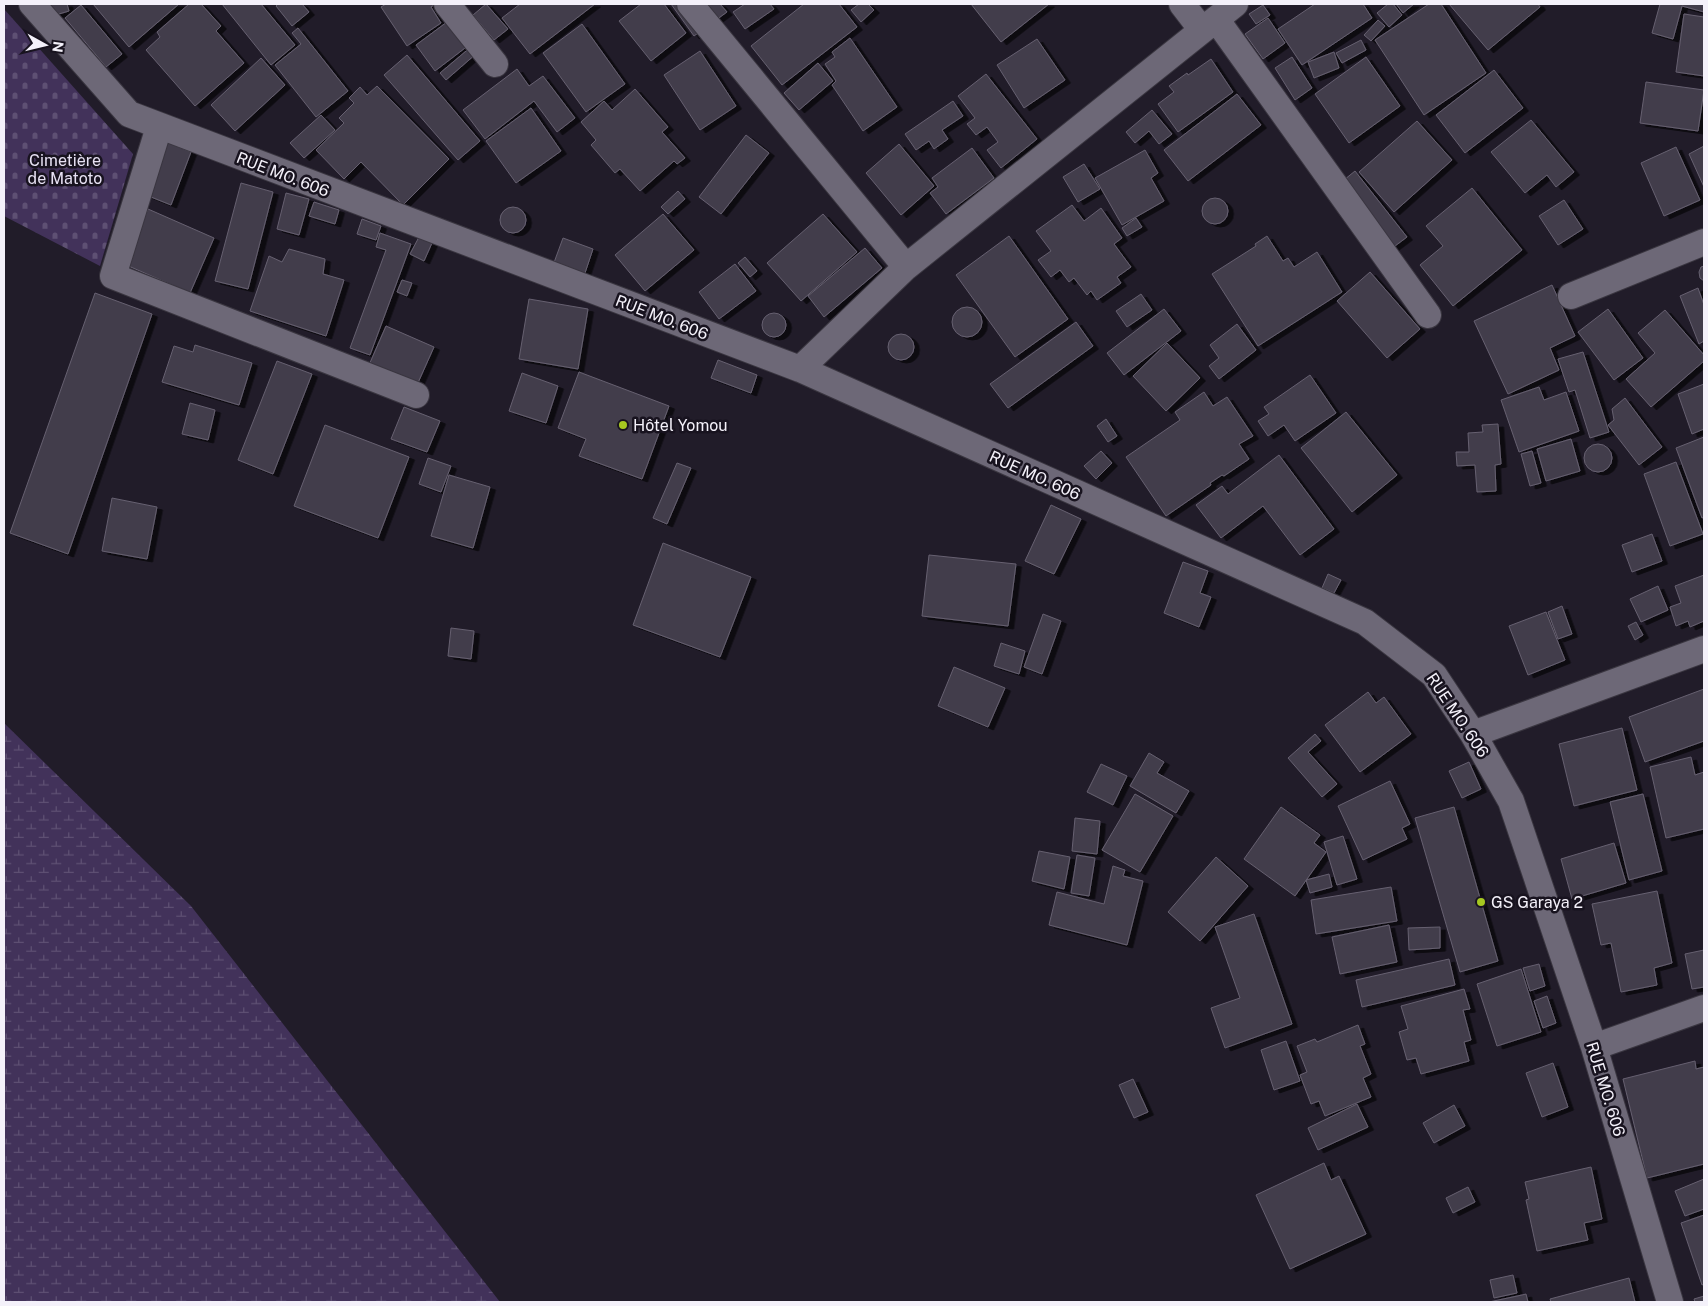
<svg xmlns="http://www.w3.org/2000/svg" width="1708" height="1306" font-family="'Public Sans',sans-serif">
<defs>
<pattern id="wetland-marsh" width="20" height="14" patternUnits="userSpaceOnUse" patternTransform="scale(1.25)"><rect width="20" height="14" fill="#42325a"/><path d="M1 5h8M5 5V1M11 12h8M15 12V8" fill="none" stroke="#5e5073"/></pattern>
<pattern id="cemetery-stones" width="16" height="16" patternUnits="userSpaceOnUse" patternTransform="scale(1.25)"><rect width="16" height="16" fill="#42325a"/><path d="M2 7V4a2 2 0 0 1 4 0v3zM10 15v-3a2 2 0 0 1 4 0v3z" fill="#5e5073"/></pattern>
<filter id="shadow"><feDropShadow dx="5.5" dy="3" stdDeviation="0" flood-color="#0009"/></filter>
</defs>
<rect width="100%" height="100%" fill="#211c29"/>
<path fill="url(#wetland-marsh)" d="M4,723L191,906L500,1302H4Z"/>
<path fill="url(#cemetery-stones)" d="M4,9L133,154L100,266L4,216Z"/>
<path fill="#433e4c" stroke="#666070" filter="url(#shadow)" d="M45,4H67L69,11L49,17Z
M93,4H179L129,47Z
M189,4H201L221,26L216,31L244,63L195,106L146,50L160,37L157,32Z
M222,4H261L295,45L271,65Z
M278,4H302L309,12L292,26L276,6Z
M386,4H433L434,5L431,7L441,23L407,46L381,7Z
M486,4L508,29L494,40L473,15Z
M520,4H595L530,54L502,18Z
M641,4H664L686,33L651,61L619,21Z
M671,4H720L727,12L694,36Z
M745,4H770L774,9L745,29L733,12Z
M804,4H839L857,27L782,85L751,46Z
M859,4H868L874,10L861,22L851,10Z
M971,4H1049L1001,42Z
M1315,4H1363L1372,18L1302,65L1278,29Z
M1388,4H1393L1402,15L1389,27L1377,13Z
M1396,4H1414L1403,13Z
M1429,4H1441L1486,73L1424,115L1375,40Z
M1449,4H1538L1540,7L1488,50Z
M1660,4H1704V12L1682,6L1673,39L1652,33Z
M81,5L122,54L106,67L65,18Z
M1263,5L1270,15L1256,24L1249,14Z
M1684,14L1704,17V76L1676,72Z
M1268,18L1285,43L1263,59L1245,34Z
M451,19L469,45L435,71L416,45Z
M1378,20L1385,26L1371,41L1364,35Z
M582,24L625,84L586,112L543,53Z
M298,28L348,91L316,117L275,65L301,44L292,33Z
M850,38L897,107L863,131L832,85L836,81L825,64L835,57L832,52Z
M1037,39L1065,80L1024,108L997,65Z
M1361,40L1366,50L1342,63L1336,53Z
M472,46L477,53L446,80L440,73Z
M700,51L736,106L700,130L664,75Z
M1334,52L1339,68L1314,78L1308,62Z
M407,55L480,141L458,160L384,75Z
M1292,57L1312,88L1295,100L1275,68Z
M1366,57L1400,106L1349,143L1315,94Z
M261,58L285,85L235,131L211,105Z
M1211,59L1233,92L1178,132L1158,104L1174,92L1169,86L1187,73L1188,75Z
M818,63L833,81L799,110L784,93Z
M517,69L529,86L543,76L575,118L557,132L534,101L485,139L463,110Z
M1494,70L1523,108L1465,153L1436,115Z
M986,74L1037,139L1001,168L987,150L998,142L987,127L976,135L967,124L975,118L958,96Z
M1646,82L1704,90L1698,131L1640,123Z
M377,86L449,159L403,205L361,162L344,179L316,150L344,123L339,118L354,103L349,98L360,87L367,95Z
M635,89L668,127L662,132L685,158L677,164L674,161L640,191L620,169L615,173L591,145L596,140L581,122L604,101L612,110Z
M1237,94L1261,125L1188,181L1164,150Z
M953,101L963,116L942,130L948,139L934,149L929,141L916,150L905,134Z
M531,108L561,151L516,183L486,141Z
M1152,110L1172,134L1159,144L1149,131L1135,143L1126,132Z
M321,115L335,130L304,158L290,143Z
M1531,120L1574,172L1556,187L1547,175L1525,193L1491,152Z
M1417,121L1452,160L1394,212L1359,172Z
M746,135L769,153L721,214L699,197Z
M167,142L191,152L171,205L146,195Z
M899,144L934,186L901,215L866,173Z
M1704,146V187L1689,154Z
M1676,147L1700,200L1664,216L1641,163Z
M972,148L994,178L946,214L930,193L938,187L932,178Z
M1145,150L1158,173L1151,178L1164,201L1122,225L1095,178Z
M1084,164L1100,189L1078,202L1063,177Z
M1355,171L1407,237L1391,249L1339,184Z
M241,183L273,192L248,289L215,281Z
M1472,188L1522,250L1453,306L1420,265L1443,246L1426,226Z
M678,191L685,199L668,214L661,207Z
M286,193L309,199L299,235L277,229Z
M1202 211a13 13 0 1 1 26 0a13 13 0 1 1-26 0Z
M1564,200L1583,229L1558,245L1539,216Z
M314,202L339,210L335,224L309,216Z
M1072,205L1084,221L1101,208L1122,238L1114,244L1131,267L1117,277L1121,283L1097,300L1091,291L1087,295L1074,278L1069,282L1060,270L1051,277L1038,260L1051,251L1036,231Z
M500 220a13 13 0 1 1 26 0a13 13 0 1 1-26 0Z
M148,209L214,238L190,293L124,264Z
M663,214L694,250L645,291L615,255Z
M823,214L857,252L801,301L767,263Z
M1136,218L1142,227L1127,236L1122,228Z
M362,219L381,226L376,240L357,234Z
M380,233L411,244L370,355L350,348L386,250L376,247Z
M1009,236L1068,319L1015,357L956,275Z
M1267,236L1283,261L1288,258L1294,267L1317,252L1342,292L1258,346L1212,274L1256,246L1255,244Z
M419,237L432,243L424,261L410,254Z
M563,238L593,249L583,279L552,268Z
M865,248L882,268L824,317L808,296Z
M289,249L325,259L323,274L344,280L326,336L250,311L269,256L282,262Z
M745,257L757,271L750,277L738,263Z
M735,264L756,291L719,319L699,292Z
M1704,266V281L1700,278L1699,272L1701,267Z
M1370,272L1420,329L1387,358L1337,301Z
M402,280L412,283L407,296L397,292Z
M1552,285L1575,336L1550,348L1559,370L1508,394L1474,321Z
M1698,288L1704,305V341L1699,344L1680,296Z
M95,293L152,314L68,554L10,533Z
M1141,294L1152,310L1127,327L1116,311Z
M529,299L588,309L578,369L519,359Z
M952 322a15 15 0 1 1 30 0a15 15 0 1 1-30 0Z
M1164,309L1181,331L1124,375L1107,353Z
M1608,309L1643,358L1614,380L1578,332Z
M1665,310L1704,355V361L1651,407L1626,379L1655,353L1638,333Z
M762 325a12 12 0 1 1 24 0a12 12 0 1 1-24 0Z
M1076,322L1093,346L1008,408L990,384Z
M1237,324L1256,350L1219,379L1209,366L1219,358L1210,345Z
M386,326L434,347L417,385L369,365Z
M888 347a13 13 0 1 1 26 0a13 13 0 1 1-26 0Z
M1167,343L1200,378L1166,411L1133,376Z
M195,345L252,363L239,405L162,382L174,346L193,352Z
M1583,352L1609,432L1590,438L1575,390L1569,392L1558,359Z
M718,360L757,375L751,393L711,378Z
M277,361L312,374L273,474L238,460Z
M579,372L669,406L642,479L579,456L586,439L558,428Z
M522,373L558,386L546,423L509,411Z
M1310,375L1336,413L1295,441L1284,425L1268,436L1258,421L1269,414L1264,407Z
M1704,384V429L1692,434L1678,394Z
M1539,387L1544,400L1566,392L1579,431L1519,452L1501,400Z
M1204,392L1213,406L1227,397L1253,436L1239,444L1249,459L1224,476L1222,475L1210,483L1211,485L1166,516L1126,457L1180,420L1175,412Z
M1625,398L1662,447L1639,465L1608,425L1614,420L1612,409Z
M190,403L215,410L208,440L182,434Z
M404,407L440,421L427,452L391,439Z
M1346,412L1397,475L1352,512L1301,448Z
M1106,419L1117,436L1108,442L1097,426Z
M1498,424L1501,464L1495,465L1496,491L1477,492L1475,465L1457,466L1456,452H1469L1468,433L1483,432L1482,425Z
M325,425L409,457L378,538L294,506Z
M1704,437V517L1702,518L1676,448Z
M1571,439L1580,471L1546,481L1537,449Z
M1584 458a14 14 0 1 1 28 0a14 14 0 1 1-28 0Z
M1101,451L1112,463L1096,479L1084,466Z
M1532,451L1541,483L1530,486L1521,454Z
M1279,455L1334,529L1300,555L1263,506L1221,538L1196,505L1222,486L1228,494Z
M428,458L451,466L441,492L419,484Z
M1676,462L1703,534L1670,546L1644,474Z
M677,463L691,468L667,524L653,518Z
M449,475L490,487L473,548L431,536Z
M112,498L157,507L147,559L102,551Z
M1051,505L1081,519L1054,574L1025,561Z
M1652,534L1662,561L1632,572L1622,545Z
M663,543L751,577L720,657L633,625Z
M929,555L1016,564L1008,626L922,616Z
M1183,562L1208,571L1200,593L1211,597L1199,627L1164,613Z
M1328,574L1341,580L1334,593L1322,588Z
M1704,575V621L1690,627L1688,621L1676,626L1670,607L1681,603L1675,586Z
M1658,586L1668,610L1641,622L1630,599Z
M1562,606L1572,634L1558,639L1548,612Z
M1546,612L1565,660L1528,675L1509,626Z
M1043,614L1061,621L1042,674L1024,667Z
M1636,622L1643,635L1635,640L1628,626Z
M451,628L474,631L471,659L448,656Z
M1001,643L1025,651L1019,674L994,666Z
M954,667L1005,688L988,727L938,706Z
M1704,689V741L1645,762L1629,717Z
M1368,692L1376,703L1384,697L1411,734L1360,772L1325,725Z
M1622,728L1637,790L1574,806L1559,744Z
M1315,734L1321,741L1308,752L1337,784L1322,797L1288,758Z
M1149,753L1164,762L1157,773L1189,791L1176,813L1130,786Z
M1691,757L1695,775L1704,772V829L1666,838L1650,767Z
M1469,762L1481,789L1462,798L1449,771Z
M1101,764L1127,776L1113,805L1087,792Z
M1390,781L1410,824L1402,828L1407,839L1363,860L1338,806Z
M1135,794L1173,816L1140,872L1102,850Z
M1643,794L1662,871L1629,880L1610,802Z
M1281,807L1320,835L1314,843L1326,852L1295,896L1244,859Z
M1454,807L1498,961L1460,972L1415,818Z
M1075,818L1100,821L1097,854L1072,851Z
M1343,836L1357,879L1337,885L1324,842Z
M1614,843L1626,883L1572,899L1561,859Z
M1039,851L1070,857L1064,889L1032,881Z
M1077,855L1095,858L1089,896L1071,893Z
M1216,857L1248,886L1200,941L1168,912Z
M1113,866L1125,870L1123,876L1143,881L1127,945L1049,925L1057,892L1104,904Z
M1329,874L1332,887L1310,893L1306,880Z
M1391,887L1397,921L1316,934L1311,900Z
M1657,891L1672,963L1654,968L1657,985L1621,992L1611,943L1601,945L1592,904Z
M1254,914L1292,1024L1225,1048L1211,1008L1240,998L1215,927Z
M1389,925L1397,962L1340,974L1332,937Z
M1440,927V948L1409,950L1408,928Z
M1704,950V987L1692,989L1685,954Z
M1449,959L1455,985L1362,1007L1356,980Z
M1539,964L1545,986L1530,991L1523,968Z
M1521,969L1541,1032L1497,1046L1477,984Z
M1464,989L1470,1009L1463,1010L1471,1040L1464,1042L1469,1061L1421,1074L1416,1058L1407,1060L1399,1032L1408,1029L1401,1006Z
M1547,996L1556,1023L1543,1028L1534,1001Z
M1358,1025L1365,1044L1360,1046L1371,1074L1363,1078L1371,1097L1325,1116L1319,1101L1311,1104L1300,1075L1307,1072L1297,1046L1315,1039L1317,1042Z
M1286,1041L1300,1081L1274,1090L1261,1050Z
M1695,1061L1696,1069L1704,1067V1164L1647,1178L1623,1079Z
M1553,1063L1568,1107L1542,1117L1526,1073Z
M1133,1079L1148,1112L1134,1118L1119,1085Z
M1357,1104L1368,1127L1318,1150L1308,1128Z
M1454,1105L1465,1126L1434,1143L1423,1123Z
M1324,1163L1331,1180L1339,1176L1366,1234L1290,1269L1256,1195Z
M1591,1167L1602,1219L1584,1223L1588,1240L1537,1251L1526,1200L1529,1199L1525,1182Z
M1704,1179V1209L1685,1216L1675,1191Z
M1468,1187L1475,1202L1453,1213L1446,1198Z
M1704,1215V1284L1702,1285L1681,1223Z
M1513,1275L1517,1293L1494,1298L1490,1280Z
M1629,1278L1635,1302H1551L1550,1299Z
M1526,1294L1528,1302H1489L1522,1295Z
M1704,1296V1302H1695L1694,1299Z"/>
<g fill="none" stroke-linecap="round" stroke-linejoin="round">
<defs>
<path id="minor" d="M32,4L129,114L800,369L1365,622L1434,675L1473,734L1511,801L1594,1047L1670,1302
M447,4L495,64
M690,4L906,267
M1182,4L1202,30
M1216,19L1428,315
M159,127L113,276L416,395
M1571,296L1704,242
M800,369L906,267L1235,4
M1473,734L1704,649
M1594,1047L1704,1008"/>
</defs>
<use href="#minor" stroke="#3a3640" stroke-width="28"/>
<use href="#minor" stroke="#6d6877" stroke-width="26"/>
</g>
<g fill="#a6c820" stroke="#18131f" stroke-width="2">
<circle cx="623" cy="425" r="5"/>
<circle cx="1481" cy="902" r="5"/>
</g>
<g text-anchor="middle" stroke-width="5" stroke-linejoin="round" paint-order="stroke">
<g font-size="16" fill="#e7e1f3" stroke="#18131f">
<text x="65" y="166">Cimetière<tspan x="65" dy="18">de Matoto</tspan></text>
</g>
<g font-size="16" fill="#f4f1fa" stroke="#18131f">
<text transform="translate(283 174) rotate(21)" y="6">RUE MO. 606</text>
<text transform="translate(662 317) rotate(21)" y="6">RUE MO. 606</text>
<text transform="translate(1035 475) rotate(24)" y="6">RUE MO. 606</text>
<text transform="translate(1458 715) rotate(56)" y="6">RUE MO. 606</text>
<text transform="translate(1606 1089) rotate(73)" y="6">RUE MO. 606</text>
</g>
<g font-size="16" fill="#f4f1fa" stroke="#18131f" text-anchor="start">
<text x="633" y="431">Hôtel Yomou</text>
<text x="1491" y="908">GS Garaya 2</text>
</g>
</g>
<rect width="1708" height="1306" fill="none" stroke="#f4f1fa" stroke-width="10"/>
<g transform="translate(45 45) rotate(98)" stroke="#18131f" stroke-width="4" paint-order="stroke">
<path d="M0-4L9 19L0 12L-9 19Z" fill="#f4f1fa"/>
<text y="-8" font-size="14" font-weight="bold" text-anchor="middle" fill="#f4f1fa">N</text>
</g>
</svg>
